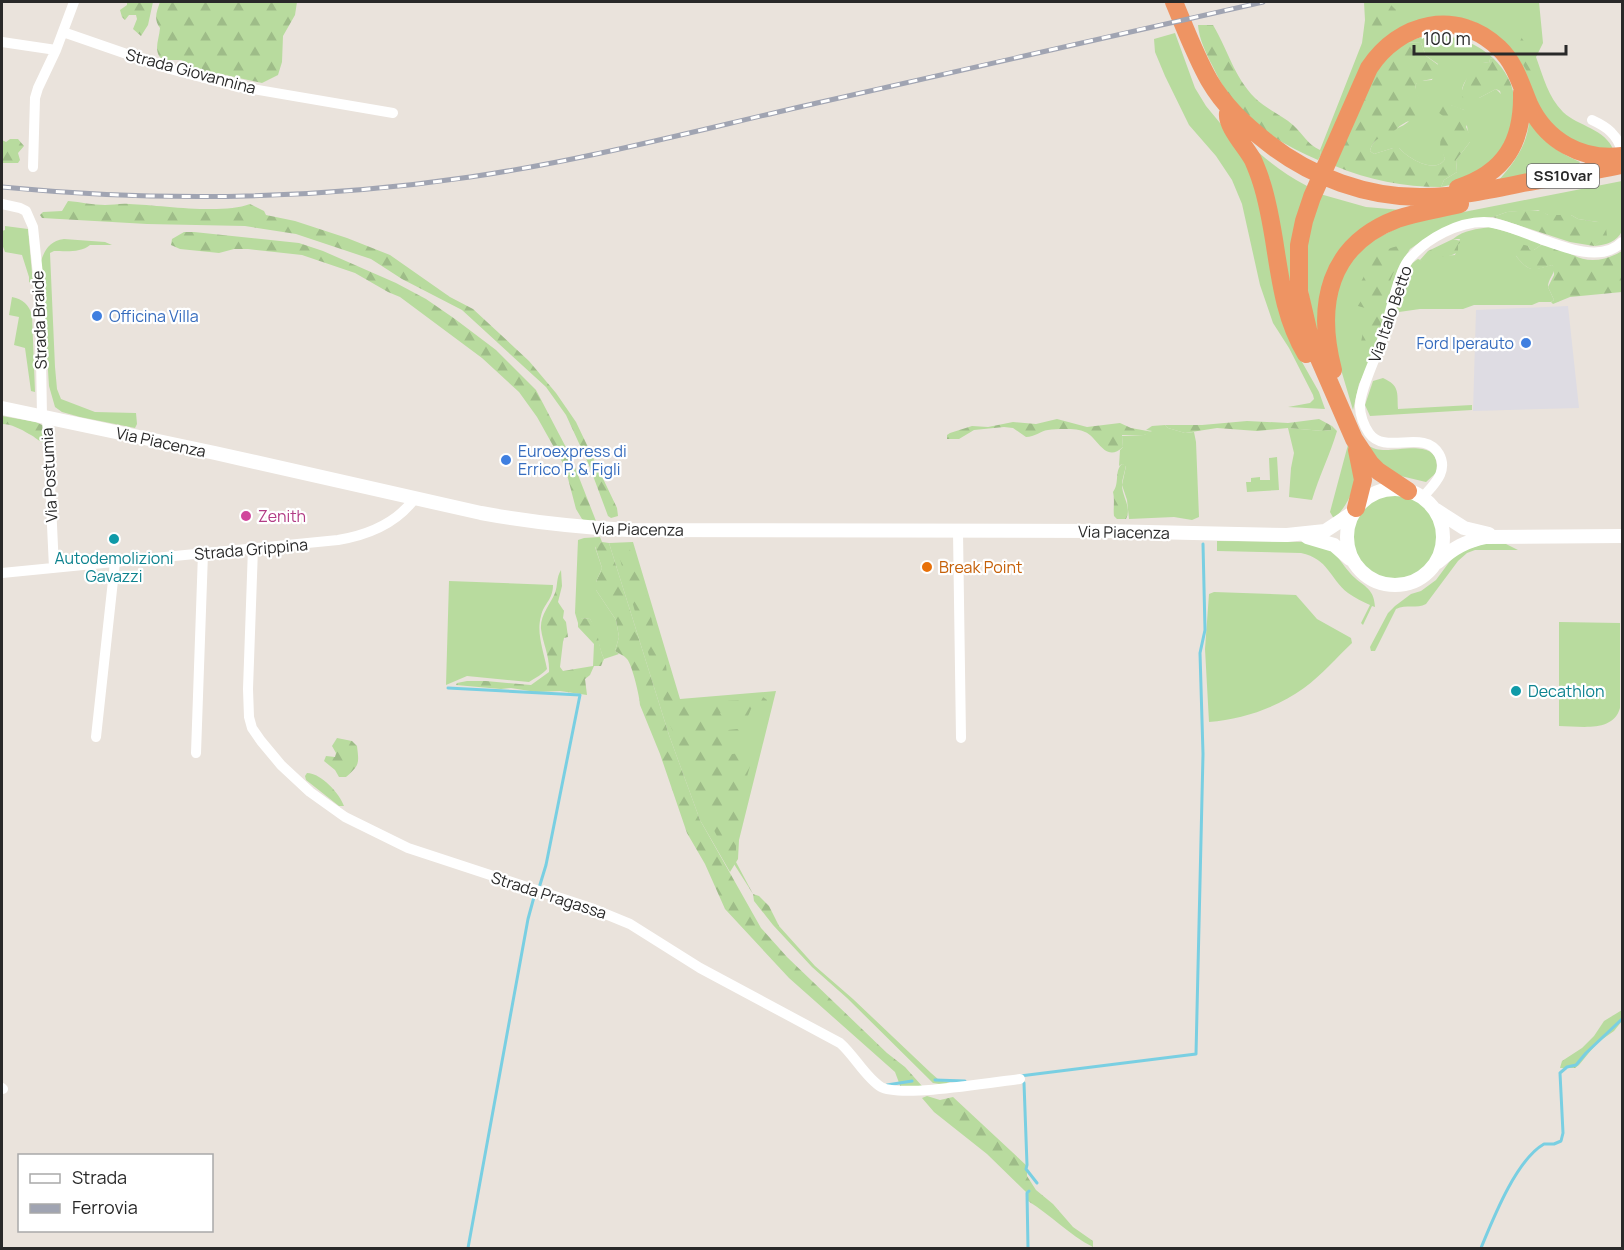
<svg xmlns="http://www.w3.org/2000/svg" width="1624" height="1250" font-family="Manrope,sans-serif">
<defs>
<pattern id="forest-firs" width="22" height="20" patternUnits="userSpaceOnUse" patternTransform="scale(1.5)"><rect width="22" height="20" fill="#b8db9e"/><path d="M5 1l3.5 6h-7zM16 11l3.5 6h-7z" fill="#9ebc88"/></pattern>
</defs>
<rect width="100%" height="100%" fill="#eae3dc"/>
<path fill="#dedce3" d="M1568,306L1579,408L1473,411L1476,310Z"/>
<path fill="#b8db9e" d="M1364,2H1539L1543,43L1536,57C1543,76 1548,97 1563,112C1579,127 1605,128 1614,151L1581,148L1555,129L1476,23C1452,12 1431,19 1406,26L1321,155L1320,150L1362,43L1365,20Z
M1175,33L1195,88L1206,106L1239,146L1253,174L1289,334L1302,362L1319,392L1325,409L1288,407L1310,403L1314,399L1313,395L1289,348L1273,323L1260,285L1242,204L1232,180L1216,156L1189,125L1165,76L1155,52L1154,39Z
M1428,35C1454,35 1474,41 1493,58L1490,59L1489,63L1482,62C1474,69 1456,87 1464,98H1479L1496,89L1501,94L1515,100V119L1499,159L1464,182L1441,187L1444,180L1457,172L1456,160L1470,142L1464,110L1450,105C1439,121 1439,141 1445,159C1435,175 1408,158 1399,148H1393L1374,154L1370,151C1374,133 1396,132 1408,122C1413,117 1416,105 1419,99L1416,93V84L1419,81L1432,80L1438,64L1426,56L1421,43L1406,42Z
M1529,121C1546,144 1554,150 1580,162L1579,164L1497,182C1513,165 1528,144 1529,121Z
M1247,142C1266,160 1284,174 1307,186L1291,285Z
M1622,181V231C1617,242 1606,245 1594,246L1601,240L1598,222L1578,219L1571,215H1548L1538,210L1507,212L1493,217L1474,218L1422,241L1410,249L1398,269L1379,334L1367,368L1359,384L1353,410L1331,336L1330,316L1344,270L1366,244L1401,226L1423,220Z
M1320,194L1366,207L1401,210L1361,231L1319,336C1308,305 1304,272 1308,239C1310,224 1316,209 1320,194Z
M5,226L28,229L33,284L29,282V277L22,255L5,252L2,244V231L5,230Z
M1490,227L1535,240L1541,245L1534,250H1530L1528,246L1516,256C1530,273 1532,270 1552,265L1555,267C1554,275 1548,279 1548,287L1554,300L1551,302H1539L1532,305H1474L1463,309H1420L1399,312L1396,310C1402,294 1402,268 1418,259L1425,262L1432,257L1455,255L1460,239H1453C1464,230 1477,229 1490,227Z
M64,239L105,242L112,245H90C81,253 65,251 54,251L50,253L55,367L57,389L61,399L95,412L136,413L137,424L135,428L80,417L62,412L55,407L49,386L41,261C45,249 50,241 64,239Z
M12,297C23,299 29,305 32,315L35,392L31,391L25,348L14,345L19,317L9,315Z
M1383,378C1400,386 1397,392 1398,409L1472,405V410L1370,416L1365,405L1373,381Z
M1165,425L1168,428L1185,433L1194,432L1196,442L1199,517L1192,520L1174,517L1129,519L1127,500L1122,485L1126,466L1122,464L1119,466L1120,450L1123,447L1122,436L1144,435L1152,431L1146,430L1152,426Z
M1332,426L1337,431C1330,455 1319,476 1312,500L1289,497L1291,468L1294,453L1288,428L1323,431L1331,430Z
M1349,441C1361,470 1356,497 1334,519L1330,512Z
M1365,444C1371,447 1376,450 1383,450C1401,451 1443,437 1436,473L1426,482L1388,473Z
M1277,457L1279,490L1247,492L1246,482H1251V478L1260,477V480H1270L1269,458Z
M1351 538a44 44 0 1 1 88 0a44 44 0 1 1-88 0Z
M600,537L602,542L595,547L602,568L596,582V590L616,620L619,637L615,651L619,654L604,659C598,646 598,632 590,619L582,618L578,623L575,613L578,540L584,538Z
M1217,541L1309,542C1336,548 1334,554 1350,573C1362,587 1374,586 1375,607L1372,606L1363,625L1361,623L1370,605C1363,602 1355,598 1348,593C1329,578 1329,559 1301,553L1217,551Z
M633,542L680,699L776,691L739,840L738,859L730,872L700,820L669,735L609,543Z
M1486,543L1506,544L1518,550H1475L1467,553L1458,561L1426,604C1417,609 1406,604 1396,609L1375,651H1371L1370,647L1388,613L1395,606L1411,594L1421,591L1436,580L1456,553Z
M449,581L553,585C553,600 544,603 541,616C536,633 544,652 547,669C543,674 535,678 529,682L467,676L446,685Z
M1214,592L1296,595L1317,619L1351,638L1352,643C1336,658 1322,675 1304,688C1276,708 1243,719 1209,722L1205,649L1209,594Z
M1559,622L1620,623V708C1613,733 1580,726 1559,726Z"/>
<path fill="url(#forest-firs)" d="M127,2H153L148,25L141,36L133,29L137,19L136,15H129L125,20L122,17L120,10L127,5Z
M160,2H297L295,15L283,36L282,62L278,75L262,83L221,74L198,72L181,60H169L164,62C152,51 159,41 160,28C153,19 157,11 160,2Z
M1370,2H1388L1396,10L1391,29L1378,39L1366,57L1361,60L1367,44Z
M1490,21C1498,25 1509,27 1516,32C1526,39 1536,65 1532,76L1529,75L1521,61L1520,49C1504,39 1502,33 1483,26L1481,22Z
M1198,25H1213C1228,50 1234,77 1255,98C1266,109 1282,115 1293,125C1303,134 1308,145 1320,150L1321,155L1318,160C1293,149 1262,133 1243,113C1230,99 1220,82 1212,65C1206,53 1199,39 1198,25Z
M1406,42L1421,43L1426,56L1441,67V76C1433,80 1423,79 1416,84C1414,96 1425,102 1425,113C1418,119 1411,119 1403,124C1399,126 1396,130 1391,133C1381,138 1373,138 1370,151L1374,154L1393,148H1399C1408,158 1435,175 1445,159L1440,147L1441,132L1437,128V124L1443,116L1434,109L1436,105C1446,102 1460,107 1469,113L1470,118L1466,127L1471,137L1470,142L1456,160L1457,172L1444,180L1441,187C1403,187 1369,180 1335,166L1373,77L1387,55Z
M1493,58C1506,71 1512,82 1515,100L1511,104L1503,102L1500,91L1496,89L1479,98H1463C1458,89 1470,78 1470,64L1477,61L1489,63L1490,59Z
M10,139H18L24,146L18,153L20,160L18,163H2V140L6,142Z
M68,201C81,202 93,205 105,205C113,205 121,203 129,204C161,205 221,215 250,204L264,211L266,215L295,221L347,238L390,255L450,297L473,309L529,361L556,393L576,422L617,508L618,516L611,518L608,516L589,465L566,415L546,387L462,310L402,279L371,259L296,234L245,226L147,224L42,218L40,215L43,212L62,211Z
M1529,210L1542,211L1548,215H1571L1578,219L1598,222L1606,228L1607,236L1594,246L1570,242L1493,217L1507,212Z
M194,232L299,243L323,251L396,283L426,299L455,319L496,350L536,390L571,457L596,521L588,523L582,519L576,509L565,467L537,417L519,392L482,358L400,297L388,292L355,273L302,255L248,249H234L219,253L180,249L171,245L172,239L184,232Z
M1453,239L1461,241L1458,245V251C1450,260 1436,254 1425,263L1420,260L1428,251Z
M1521,244L1528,246L1530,250H1534L1541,245C1549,246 1557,247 1564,250C1573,253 1564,251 1573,255C1589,264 1607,260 1622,251V292L1570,297L1553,304L1551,302L1554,300L1548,287L1554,275V267L1552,265C1532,271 1530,273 1516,256L1517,248Z
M1399,246L1403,250L1405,255L1395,269L1388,286L1381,325L1374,333L1371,347H1360L1363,332L1374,319L1373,309L1370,307L1365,308L1358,306L1355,289C1360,283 1364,279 1365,272L1362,267V264C1374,259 1386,247 1399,246Z
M2,416L36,422L46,427V443C38,442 36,437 29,434C21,429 11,424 2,424Z
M1057,419L1087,427L1120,423L1131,428L1153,432L1144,435H1122L1123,447C1105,464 1098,437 1085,432C1077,428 1058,429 1048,430C1040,431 1035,437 1026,437L1013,428L1004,427L974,430L959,439H947V435L950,433L972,426L988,427L1013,422L1036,424Z
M1319,419L1332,426L1331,430L1323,431L1288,428L1257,431L1217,428L1185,433L1168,428L1165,425H1202L1247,421L1288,423Z
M1122,464L1126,465C1125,472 1122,479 1122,485C1122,497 1132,507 1126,519H1117L1114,516C1113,508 1115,501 1113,492C1120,483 1114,471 1122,464Z
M602,542L609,543L669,735L700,820L761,928L787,957L887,1053L905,1067L922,1086L901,1088L895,1072L789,978L725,909L705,864L687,833L660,754L640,705C640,698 632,664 627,659C624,655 619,654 615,651L619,637L616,620L596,590V582L602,568L595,546Z
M616,545H626L632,553L643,584L658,646L666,665L668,684L678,704L685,706L695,702L748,700L763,697L767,700L765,712L754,708L751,709L748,716L741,718L739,721L730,718L726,710L720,713L724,720L719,731L737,729L747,732L744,737L726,743L725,753L726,755L746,752L749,758L750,766L742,794L744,806L736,844V862L753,894L759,896L769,906L779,926L815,966L853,999L931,1073L939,1080L950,1083L947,1085L933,1083L847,998L812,967L773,925L754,901L753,894L720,842L698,799L683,754L670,725L668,713L638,622Z
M561,570L562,586L558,602L564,611L563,618L566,622L568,637L564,638L563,642L560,667L563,671L593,666L594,644L578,627V620L582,618L590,619C599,630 598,646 604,659L601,666H594L590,675L585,679L587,695L560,691L536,692L511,688L501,689L456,685L457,683L467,681H486L531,685L549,672C550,657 543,644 541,629C540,615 550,605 555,593C558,585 556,578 561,570Z
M337,738L352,741L357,746C359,763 360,765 346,777H339L335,770L324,761L326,756L335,757L336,753L332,746Z
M307,773C321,773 340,794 344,806H339L306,780L305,776Z
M1622,1010V1021L1614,1031L1597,1043L1579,1065L1575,1068H1560L1562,1061L1582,1048L1594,1036L1604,1021Z
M927,1096L940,1100L953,1097L1027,1166V1176L1036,1190L1053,1204L1073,1227L1093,1241V1247C1069,1235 1051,1215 1028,1201L1026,1192L987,1154L934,1112L922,1098Z"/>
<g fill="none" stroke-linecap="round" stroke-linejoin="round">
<path stroke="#79cfe2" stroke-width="3" d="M448,688L580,695L546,865L539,888
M1020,1076L1196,1054L1203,754L1200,653L1205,630L1203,544
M935,1080L965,1081
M1024,1083L1027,1165L1026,1169L1037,1183
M887,1085L912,1081
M468,1248L528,919L534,897
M1028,1248L1027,1193L1029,1191
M1481,1248C1493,1219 1516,1160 1544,1144H1554L1561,1141L1563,1133L1560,1073L1567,1067L1576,1065L1586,1053L1622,1019"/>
<path stroke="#fff" stroke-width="10" d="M63,32L170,69L235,86L393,113
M2,42L56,50
M1592,120C1607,127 1617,134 1622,151
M33,167L35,98L38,88L56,50L74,2
M2,204L20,208L26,211L33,227L40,294L42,417
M47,418L54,568
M1423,497C1433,485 1449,472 1439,454C1424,428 1385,456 1369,433C1364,426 1360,415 1360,407C1359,391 1377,355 1383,338C1389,316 1394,293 1402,272C1404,267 1407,261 1411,257C1428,238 1458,222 1484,222C1521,223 1592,274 1622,242
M958,532L961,738
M253,548L248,689L249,717L252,728L261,741L281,765L310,792L345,817L408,848L591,908L630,924L700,968L840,1043C854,1055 866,1078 881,1087C900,1098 994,1082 1020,1079
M2,573L338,540C368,535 397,523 415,498
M96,737L115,562
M196,753L203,553
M2,1088L3,1089"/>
<path stroke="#fff" stroke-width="14" d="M2,408L215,453L481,513C530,522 578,527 628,530L1103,531L1287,535L1325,531L1354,512
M1347 537a48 48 0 1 1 96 0a48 48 0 1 1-96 0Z
M1436,510L1464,528L1489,534
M1307,537L1334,545L1350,559
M1438,562C1453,548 1466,541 1486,537L1622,536"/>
<path stroke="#ee9463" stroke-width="18" d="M1174,2C1185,28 1195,55 1209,80C1224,106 1245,125 1268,143C1311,177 1368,198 1424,197C1457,197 1490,190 1523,183C1555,177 1588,172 1621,165
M1228,113C1226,126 1246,147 1253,160C1256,167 1259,174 1261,181C1280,238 1274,301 1306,354
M1458,188C1505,173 1523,142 1522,93
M1333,370C1316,305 1328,245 1397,219C1417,212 1439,209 1460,204
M1408,491L1378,471L1370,463L1354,439L1310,338L1299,291V245L1304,221L1312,197L1369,68C1399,22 1457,8 1499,48C1515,63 1521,85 1529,104C1546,141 1582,161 1622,156
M1356,508L1363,480L1357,450"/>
<defs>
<path id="rail" d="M2,187C158,202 314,200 470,177C587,160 702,129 817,103C966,69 1115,35 1263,2"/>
</defs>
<use href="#rail" stroke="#a0a4b2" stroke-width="5"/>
<use href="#rail" stroke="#fff" stroke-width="3" stroke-dasharray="9" stroke-linecap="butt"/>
</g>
<g fill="#3f7fe0" stroke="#fff" stroke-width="2">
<circle cx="97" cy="316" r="6"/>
<circle cx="1526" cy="343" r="6"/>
<circle cx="506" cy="460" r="6"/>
</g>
<circle fill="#d1479c" stroke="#fff" stroke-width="2" cx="246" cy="516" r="6"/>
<g fill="#0f9aa8" stroke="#fff" stroke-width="2">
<circle cx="114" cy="539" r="6"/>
<circle cx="1516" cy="691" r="6"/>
</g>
<circle fill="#e8710a" stroke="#fff" stroke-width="2" cx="927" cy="567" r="6"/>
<g text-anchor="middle" stroke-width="4.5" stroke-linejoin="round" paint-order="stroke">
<rect fill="#fff" stroke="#696969" stroke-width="1.5" x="1527" y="164" width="72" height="24" rx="4.5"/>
<g font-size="15" font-weight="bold" fill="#292929">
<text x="1563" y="181">SS10var</text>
</g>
<g font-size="16" fill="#292929" stroke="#fff">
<text transform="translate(191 71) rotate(15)" y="6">Strada Giovannina</text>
<text transform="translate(1390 314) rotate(-71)" y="6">Via Italo Betto</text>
<text transform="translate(39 320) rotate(-92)" y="6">Strada Braide</text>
<text transform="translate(161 442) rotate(12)" y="6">Via Piacenza</text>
<text transform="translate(49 475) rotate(-93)" y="6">Via Postumia</text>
<text transform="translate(638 529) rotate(1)" y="6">Via Piacenza</text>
<text transform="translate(1124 532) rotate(1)" y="6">Via Piacenza</text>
<text transform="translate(251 549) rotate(-5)" y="6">Strada Grippina</text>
<text transform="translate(549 895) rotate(18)" y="6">Strada Pragassa</text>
</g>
<g font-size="16" fill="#366cbe" stroke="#fff" text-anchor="start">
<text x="109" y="322">Officina Villa</text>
<text x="1514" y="349" text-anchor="end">Ford Iperauto</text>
<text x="518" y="457">Euroexpress di<tspan x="518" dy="18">Errico P. &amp; Figli</tspan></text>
</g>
<g font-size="16" fill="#b23c85" stroke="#fff" text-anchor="start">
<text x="258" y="522">Zenith</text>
</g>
<g font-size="16" fill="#0d838f" stroke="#fff">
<text x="114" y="564">Autodemolizioni<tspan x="114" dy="18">Gavazzi</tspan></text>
<text x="1528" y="697" text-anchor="start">Decathlon</text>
</g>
<g font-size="16" fill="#c56008" stroke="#fff" text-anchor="start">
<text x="939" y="573">Break Point</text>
</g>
</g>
<rect width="1624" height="1250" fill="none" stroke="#292929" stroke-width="6"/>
<rect x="18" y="1154" width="195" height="78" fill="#ffffff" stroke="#a9a9a9" stroke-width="1.5"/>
<rect x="30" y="1174" width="30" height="9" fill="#ffffff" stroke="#a9a9a9" stroke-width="1.5"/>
<text x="72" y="1184" font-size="18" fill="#292929">Strada</text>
<rect x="30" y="1204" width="30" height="9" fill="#a0a4b2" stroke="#a9a9a9" stroke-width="1.5"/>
<text x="72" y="1214" font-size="18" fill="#292929">Ferrovia</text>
<path d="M1414 45v9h152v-9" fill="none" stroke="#292929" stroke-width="3"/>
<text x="1423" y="45" font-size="18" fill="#292929" stroke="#ffffff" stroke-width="4.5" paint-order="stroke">100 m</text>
</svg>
